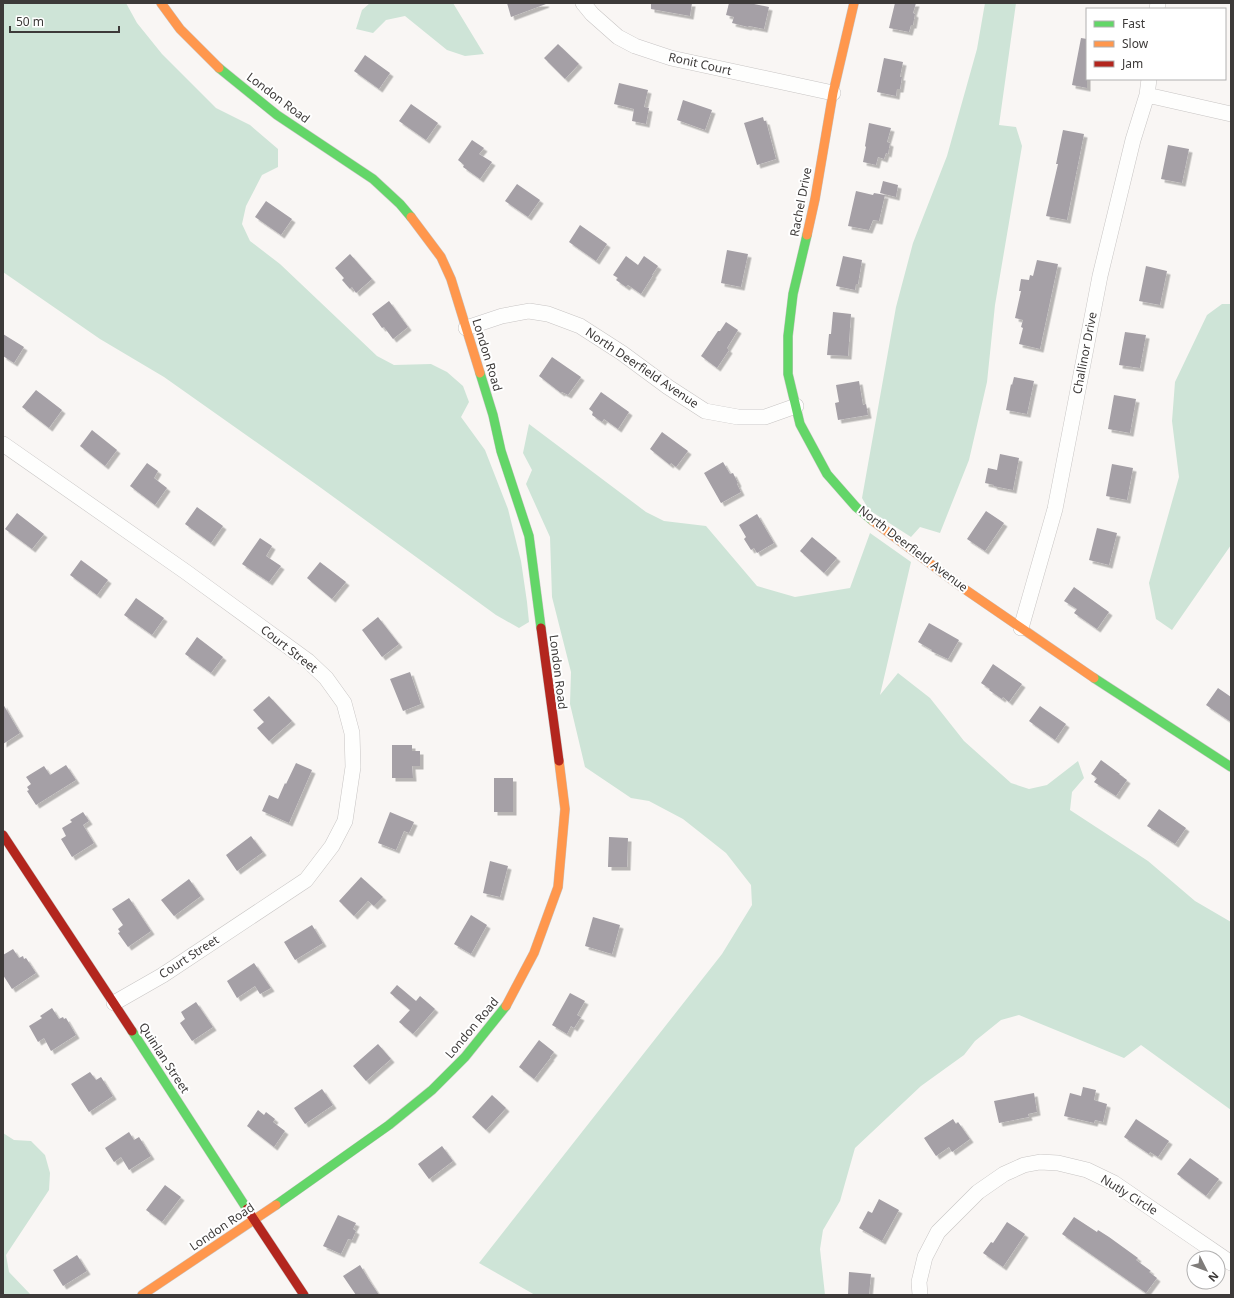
<svg xmlns="http://www.w3.org/2000/svg" width="1234" height="1298" font-family="'Noto Sans',sans-serif">
<defs>
<filter id="shadow"><feDropShadow dx="3.5" dy="3.5" stdDeviation="0" flood-color="#0004"/></filter>
</defs>
<rect width="100%" height="100%" fill="#f9f6f4"/>
<path fill="#cee4d7" d="M3,3H126L137,23L162,54L216,108L250,125L278,149V167L262,175L246,206L242,224L250,241L280,264L377,356L394,365L431,364L447,372L463,386L469,402L461,417L485,450L508,509L521,561L527,602L529,622L519,628L496,615L317,485L164,377L100,339L3,272Z
M370,3H453L484,54L465,56L447,50L405,16L386,20L373,33L356,29L362,10Z
M985,3H1016L999,125L1016,127L1022,146L995,305L987,382L969,460L940,533L920,527L911,537L869,510L862,498L896,307L913,243L947,156L977,49Z
M1222,304H1231V545L1172,630L1156,619L1149,583L1179,477L1172,421L1175,382L1207,315Z
M529,424L646,512L664,521L706,526L757,586L795,597L850,588L870,533L911,562L880,695L898,673L930,698L964,741L1011,783L1029,789L1047,785L1078,761L1084,778L1072,792L1070,810L1148,861L1195,901L1231,922V1110L1141,1045L1124,1058L1019,1015L1001,1020L975,1041L964,1055L921,1086L855,1148L840,1201L823,1230L820,1249L825,1295H535L479,1263L722,954L752,905L751,885L726,853L683,819L649,801L631,798L585,767L570,704L571,672L552,597L550,537L526,484L532,470L523,453Z
M3,1133L14,1140L31,1141L45,1155L50,1173L49,1190L6,1255L9,1272L31,1295H3Z"/>
<path fill="#a5a0a6" filter="url(#shadow)" d="M507,3H545L546,4L511,17Z
M651,3H692L690,16L651,9Z
M729,3H749L769,7L764,29L749,26L748,27L732,23L734,17L726,15Z
M895,3H916L913,13L915,14L913,25H911L909,32L889,28Z
M1081,38L1087,39V88L1072,85Z
M558,44L579,64L565,79L544,58Z
M365,55L390,73L379,89L354,71Z
M884,58L903,62L900,77H902L900,89H897L896,96L877,92Z
M619,83L648,90L644,107L649,108L646,124L632,121L634,109L614,104Z
M683,100L712,110L705,130L677,120Z
M411,104L438,123L426,140L399,121Z
M763,117L764,121H766L776,159L757,165L744,123Z
M869,123L891,128L887,142L890,143L888,154L886,153L884,159L878,157L876,165L863,162L866,147L865,146Z
M1063,130L1084,134L1067,220L1046,216L1058,164H1056Z
M472,140L484,148L479,154L492,162L480,179L463,167L464,165L458,160Z
M1168,145L1189,149L1182,183L1161,179Z
M883,181L898,185L896,197L880,193Z
M517,184L540,200L528,217L505,201Z
M856,191L873,195L874,193L885,195L879,221L873,220L869,230L848,226Z
M266,201L292,219L281,235L255,217Z
M580,225L607,244L596,261L569,242Z
M727,250L748,254L741,287L721,283Z
M350,254L372,279L356,293L352,287L350,289L342,280L344,278L335,268Z
M626,256L638,265L644,256L658,266L652,275H653L641,294L628,285L626,287L616,280L618,278L613,275Z
M843,256L862,260L858,284H856L855,290L836,286Z
M1037,260L1058,264L1040,349L1019,344L1023,328L1021,327L1023,320L1015,318L1021,291H1019L1021,279L1029,280L1030,275L1033,276Z
M1146,266L1167,271L1160,305L1139,301Z
M389,301L408,327L393,339L384,327L382,328L372,314Z
M833,312L851,314L848,356L827,355L829,334H831Z
M726,322L738,330L727,348L729,350L717,368L701,356L718,331H720Z
M1125,332L1146,335L1140,368L1119,365Z
M3,334L24,347L14,363L3,356Z
M552,357L581,377L568,395L562,392L561,393L539,376Z
M1014,377L1034,381L1027,414L1006,410L1011,384L1012,385Z
M859,381L863,405L866,404L868,415L838,420L835,403L839,402L836,385Z
M36,390L62,410L49,428L22,407Z
M601,392L629,412L618,429L604,419L602,422L592,415L593,412L589,409Z
M1114,395L1136,399L1130,433L1108,429Z
M92,430L117,450L105,466L80,446Z
M662,432L688,451L676,467L671,463L670,465L650,449Z
M1000,454L1019,458L1013,490L993,486L994,485L985,483L988,468L997,470Z
M723,462L730,474L733,473L738,483L737,484L741,492L721,503L704,473Z
M147,463L158,471L154,478L167,488L155,505L130,486Z
M1112,464L1133,468L1127,500L1106,496Z
M197,507L223,526L211,543L185,524Z
M986,511L1004,523L985,551L967,539Z
M17,513L44,534L32,549L5,529Z
M757,514L774,543L757,553L754,548L751,550L744,539L746,537L739,525Z
M1097,528L1117,533L1109,565L1089,560Z
M812,537L837,558L824,573L800,551Z
M260,538L272,546L266,556L281,566L269,582L242,564Z
M81,560L108,580L97,595L70,575Z
M320,562L346,582L332,599L307,578Z
M1074,587L1109,612L1097,629L1074,613L1077,609L1064,601Z
M136,598L164,618L152,635L124,615Z
M378,617L399,644L382,657L362,630Z
M929,623L959,640L948,659L931,651L932,650L918,642Z
M197,637L223,657L211,673L185,654Z
M993,664L1022,684L1009,702L1003,697L1002,699L989,690L990,689L981,683Z
M410,672L421,704L403,711L390,679Z
M1218,688L1231,697V722L1206,705Z
M269,696L292,721L269,741L257,728L264,722L253,710Z
M3,704L20,733L3,744Z
M1040,706L1066,724L1055,740L1029,721Z
M392,745H412V751H420V766H412L413,778H392Z
M1101,760L1120,774H1119L1127,780L1116,796L1094,782L1097,778L1091,774Z
M296,763L312,770L289,823L262,811L269,795L278,799L285,783L286,784Z
M66,765L76,780L36,805L27,791L29,790L27,787L31,784L26,777L44,766L50,775Z
M494,778H513V812H494Z
M1159,809L1186,828L1175,844L1147,826Z
M83,812L89,821L83,825L94,843L72,857L61,839L66,836L62,828L72,822L70,820Z
M390,812L414,822L409,833L404,831L396,850L378,843Z
M251,836L263,852L237,871L226,855Z
M609,837L628,838L627,867H608Z
M490,861L508,866L500,897L483,893Z
M361,877L383,897L374,906L368,901L354,916L339,901Z
M189,879L201,896L174,916L161,900Z
M129,898L151,931L128,947L118,933L120,932L118,929L123,925L112,909Z
M471,915L487,925L471,954L454,944Z
M593,917L620,925L612,954L585,946Z
M312,925L323,943L295,960L284,942Z
M13,949L19,958L23,956L24,959L26,958L36,973L12,989L3,975V955Z
M254,963L271,988L260,994L255,986L237,998L227,981Z
M397,985L416,1001L420,996L435,1009L413,1034L399,1022L410,1010L390,993Z
M570,993L585,1001L577,1015L581,1017L574,1028L571,1026L567,1034L552,1025Z
M196,1002L213,1027L192,1041L180,1023L185,1019L181,1012Z
M52,1008L59,1019L63,1017L64,1019L66,1018L76,1035L51,1051L44,1038L38,1042L29,1026L42,1018L40,1016Z
M539,1040L554,1052L550,1057H551L534,1079L519,1067Z
M378,1044L391,1059L366,1081L353,1066Z
M90,1072L96,1080L101,1077L113,1096L89,1112L71,1084Z
M1083,1087L1096,1090L1094,1100L1107,1104L1103,1122L1095,1120L1094,1123L1064,1116L1070,1093L1081,1096Z
M322,1089L333,1105L305,1124L294,1108Z
M1034,1093L1037,1112L1028,1114L1029,1117L999,1123L994,1101Z
M492,1095L506,1108L486,1130L472,1117Z
M258,1110L264,1115L266,1112L275,1119L273,1122L285,1131L274,1147L247,1126Z
M953,1119L956,1124L958,1122L970,1139L952,1152L949,1147L936,1156L924,1138Z
M1136,1119L1169,1141L1158,1157L1150,1152L1149,1154L1124,1137Z
M129,1132L134,1140L139,1137L151,1156L129,1170L121,1157L114,1162L105,1148Z
M442,1146L453,1161L429,1179L418,1164Z
M1190,1158L1219,1179L1206,1196L1177,1174Z
M165,1185L181,1197L162,1222L146,1210Z
M879,1199L899,1210L882,1241L859,1228L868,1211L872,1213Z
M338,1215L356,1223L353,1229L356,1231L352,1240L348,1239L341,1254L323,1246Z
M1074,1217L1097,1232L1098,1230L1109,1237L1138,1258L1136,1260L1151,1271L1149,1272L1157,1278L1146,1293L1062,1234Z
M1007,1222L1025,1234L1003,1267L983,1253L991,1242L993,1243Z
M77,1255L87,1271L63,1286L53,1270Z
M360,1265L369,1280L379,1295H356L343,1276Z
M849,1272L871,1274L869,1295H848Z"/>
<g fill="none" stroke-linecap="round" stroke-linejoin="round">
<defs>
<path id="street" d="M583,3L592,14L618,37L635,46L671,58L833,93
M1157,9L1158,3
M1147,95L1231,114
M466,328L502,316L529,311L548,314L580,326L622,353L668,387L705,411L738,417H765L796,406
M3,444L186,572L308,661L326,678L344,703L352,733L353,767L345,821L332,846L306,880L163,975L114,1003
M1021,628L1055,509L1100,276L1133,140L1147,95L1149,79
M920,1295L919,1282L925,1257L938,1232L978,1192L1004,1174L1024,1165L1040,1162L1058,1163L1087,1170L1114,1183L1231,1263"/>
<path id="fast" d="M219,68L277,115L373,179L400,204L411,217
M807,235L793,294L788,336V374L800,424L827,474L856,507L873,521
M480,373L493,415L501,451L529,536L541,628
M1094,678L1231,767
M132,1031L247,1209
M276,1205L389,1125L432,1090L465,1057L506,1006"/>
<path id="slow" d="M161,3L180,29L219,68
M411,217L441,257L451,279L480,373
M807,235L815,199L833,93L854,3
M873,521L963,588L1094,678
M506,1006L534,953L558,887L565,809L559,761
M142,1295L276,1205"/>
<path id="jam" d="M541,628L559,761
M3,835L132,1031
M247,1209L304,1295"/>
</defs>
<use href="#street" stroke="#c8c5c4" stroke-width="16"/>
<use href="#fast" stroke="#c8c5c4" stroke-width="10"/>
<use href="#slow" stroke="#c8c5c4" stroke-width="10"/>
<use href="#jam" stroke="#c8c5c4" stroke-width="10"/>
<use href="#street" stroke="#fefefd" stroke-width="15"/>
<use href="#fast" stroke="#63d668" stroke-width="9"/>
<use href="#slow" stroke="#ff974d" stroke-width="9"/>
<use href="#jam" stroke="#b3261e" stroke-width="9"/>
</g>
<g text-anchor="middle" stroke-width="4" stroke-linejoin="round" paint-order="stroke">
<g font-size="12" fill="#3d3a39" stroke="#fff">
<text transform="translate(700 64) rotate(13)" y="4">Ronit Court</text>
<text transform="translate(278 98) rotate(37)" y="4">London Road</text>
<text transform="translate(801 202) rotate(-79)" y="4">Rachel Drive</text>
<text transform="translate(1085 353) rotate(-79)" y="4">Challinor Drive</text>
<text transform="translate(487 355) rotate(73)" y="4">London Road</text>
<text transform="translate(642 368) rotate(34)" y="4">North Deerfield Avenue</text>
<text transform="translate(913 549) rotate(37)" y="4">North Deerfield Avenue</text>
<text transform="translate(289 649) rotate(38)" y="4">Court Street</text>
<text transform="translate(558 672) rotate(83)" y="4">London Road</text>
<text transform="translate(189 957) rotate(-33)" y="4">Court Street</text>
<text transform="translate(472 1028) rotate(-50)" y="4">London Road</text>
<text transform="translate(164 1058) rotate(57)" y="4">Quinlan Street</text>
<text transform="translate(1129 1195) rotate(32)" y="4">Nutly Circle</text>
<text transform="translate(222 1227) rotate(-34)" y="4">London Road</text>
</g>
</g>
<rect width="1234" height="1298" fill="none" stroke="#3d3a39" stroke-width="8"/>
<rect x="1086" y="8" width="140" height="72" fill="#ffffff" stroke="#b1b0b0"/>
<rect x="1094" y="21" width="20" height="6" fill="#63d668" stroke="#b1b0b0"/>
<text x="1122" y="28" font-size="12" fill="#3d3a39">Fast</text>
<rect x="1094" y="41" width="20" height="6" fill="#ff974d" stroke="#b1b0b0"/>
<text x="1122" y="48" font-size="12" fill="#3d3a39">Slow</text>
<rect x="1094" y="61" width="20" height="6" fill="#b3261e" stroke="#b1b0b0"/>
<text x="1122" y="68" font-size="12" fill="#3d3a39">Jam</text>
<g transform="translate(1206 1270) rotate(132)"><circle r="19" fill="#ffffff" stroke="#b1b0b0"/>
<path d="M0-3L7 15L0 10L-7 15Z" fill="#7f7c7a"/>
<text y="-6" font-size="11" font-weight="bold" text-anchor="middle" fill="#3d3a39">N</text>
</g>
<path d="M10 26v6h109v-6" fill="none" stroke="#3d3a39" stroke-width="2"/>
<text x="16" y="26" font-size="12" fill="#3d3a39" stroke="#ffffff" stroke-width="3" paint-order="stroke">50 m</text>
</svg>
